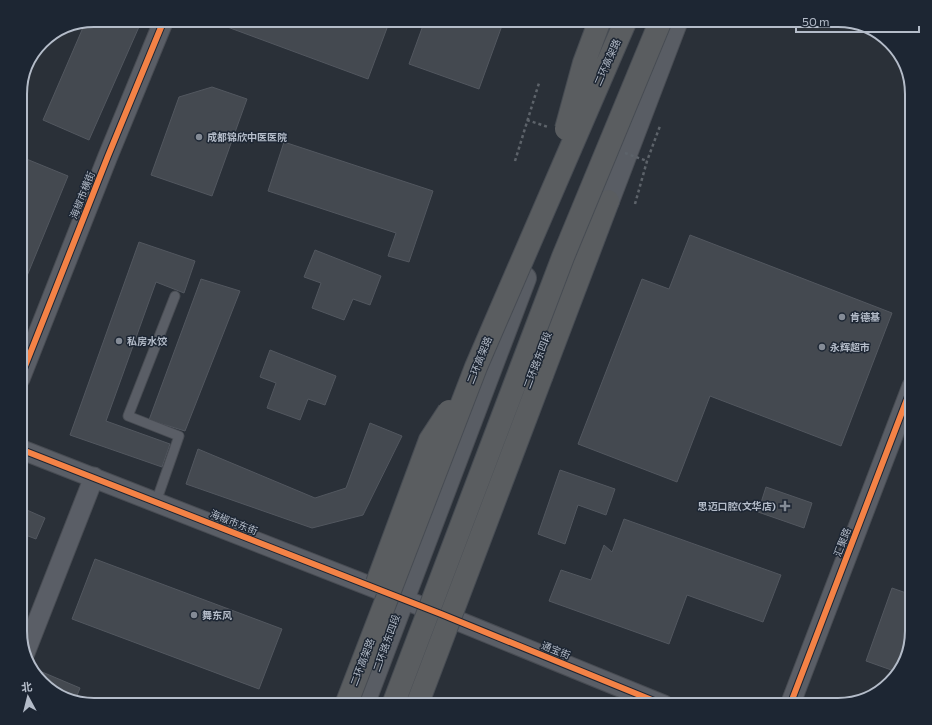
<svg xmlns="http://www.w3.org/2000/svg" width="932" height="725" font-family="Commissioner,'Noto Sans SC',sans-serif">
<rect width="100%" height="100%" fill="#2a3038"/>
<path fill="#444950" stroke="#52575f" d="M94,20H142L89,140L43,120L85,23Z
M224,20H367L387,28L368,79L222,25Z
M425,20H504L479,89L409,64Z
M212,87L247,99L212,196L151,175L179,97Z
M284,142L433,191L409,262L388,256L396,233L268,191Z
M24,158L68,176L20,293V168Z
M690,235L892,313L841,446L710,396L677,482L578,444L642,279L669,289Z
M139,242L195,261L184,293L156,282L106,421L170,444L162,467L70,435Z
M315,250L381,276L370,305L353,299L344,320L312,308L321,283L304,277Z
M201,279L240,291L185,431L149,420Z
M270,350L336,376L325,405L308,399L300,420L267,408L276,383L260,377Z
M370,423L402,436L363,515L312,528L186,484L198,449L315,498L346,488Z
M560,470L615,489L606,515L578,505L565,544L538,534Z
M766,487L812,503L804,528L758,512Z
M20,507L45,518L36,539L20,533Z
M624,519L781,575L763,622L687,595L669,644L549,601L561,570L591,580L604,545L612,552Z
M95,559L282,629L259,689L72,619Z
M892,588L912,595V631L897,672L866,661Z
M35,669L80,688L76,698L45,687L34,672Z"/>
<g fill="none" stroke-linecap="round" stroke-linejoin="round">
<defs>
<path id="lane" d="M156,502L179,436L128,416L175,296"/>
<path id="street" d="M20,379L108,156L164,20
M20,449L441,614L664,705
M25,653L94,477
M790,705L912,386"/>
<path id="secondary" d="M598,216L608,201L677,20
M363,705L525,278"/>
<path id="highway" d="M542,375L608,201"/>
</defs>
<use href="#lane" stroke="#484c53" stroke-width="11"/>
<use href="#street" stroke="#484c53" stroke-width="21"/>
<use href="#secondary" stroke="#484c53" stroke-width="24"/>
<use href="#highway" stroke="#474c53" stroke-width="24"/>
<path stroke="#5d636a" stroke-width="2.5" stroke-dasharray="3 3" stroke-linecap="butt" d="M515,161L539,83
M635,204L647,161L660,126"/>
<use href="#lane" stroke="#5a5e66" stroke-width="9"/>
<use href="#street" stroke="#5a5e66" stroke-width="19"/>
<use href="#secondary" stroke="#595d64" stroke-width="22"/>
<use href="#highway" stroke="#5a5d60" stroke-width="22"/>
<defs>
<path id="highway-bridge" d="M566,129L584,63L600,20
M377,583L430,440L449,411
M346,705L476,367L626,20
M393,705L563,257L661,20
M417,705L542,375"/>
</defs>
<use href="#highway-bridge" stroke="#474c53" stroke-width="24" stroke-linecap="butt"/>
<path stroke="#5d636a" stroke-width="2.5" stroke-dasharray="3 3" stroke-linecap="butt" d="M527,120L548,127
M625,153L647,161"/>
<use href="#highway-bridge" stroke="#5a5d60" stroke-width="22"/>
<defs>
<path id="cycleway" d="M20,379L108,156L164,20
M20,449L441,614L664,705
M790,705L912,386"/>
</defs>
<use href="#cycleway" stroke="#1d2633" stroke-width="8"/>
<use href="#cycleway" stroke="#f48246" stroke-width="6"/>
</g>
<g fill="#848b96" stroke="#1d2633" stroke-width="1.5">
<circle cx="199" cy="137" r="4"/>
<circle cx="842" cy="317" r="4"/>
<circle cx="119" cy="341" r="4"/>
<circle cx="822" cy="347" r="4"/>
<path d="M783 500h4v4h4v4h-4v4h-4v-4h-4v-4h4z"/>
<circle cx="194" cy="615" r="4"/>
</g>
<g text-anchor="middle" stroke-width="3" stroke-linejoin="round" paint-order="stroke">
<g font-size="10" fill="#b4bcc9" stroke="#1d2633">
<text transform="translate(607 62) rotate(-66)" y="4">二环高架路</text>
<text transform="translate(82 195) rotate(-68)" y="4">海椒市横街</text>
<text transform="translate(479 360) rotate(-68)" y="4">二环高架路</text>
<text transform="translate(537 360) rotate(-69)" y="4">二环路东四段</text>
<text transform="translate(234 522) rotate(22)" y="4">海椒市东街</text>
<text transform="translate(842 542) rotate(-69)" y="4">汇聚路</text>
<text transform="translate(386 643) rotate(-70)" y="4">二环路东四段</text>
<text transform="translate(556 650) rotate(22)" y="4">通宝街</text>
<text transform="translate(362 662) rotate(-69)" y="4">二环高架路</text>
</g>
<g font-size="10" font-weight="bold" fill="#b4bcc9" stroke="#1d2633" text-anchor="start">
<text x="207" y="141">成都锦欣中医医院</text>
<text x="850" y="321">肯德基</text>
<text x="127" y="345">私房水饺</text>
<text x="830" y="351">永辉超市</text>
<text x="776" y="510" text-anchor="end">思迈口腔(文华店)</text>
<text x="202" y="619">舞东风</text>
</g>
</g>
<path d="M0 0H932V725H0ZM94 27H838A67 67 0 0 1 905 94V631A67 67 0 0 1 838 698H94A67 67 0 0 1 27 631V94A67 67 0 0 1 94 27Z" fill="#1d2633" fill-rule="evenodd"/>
<path fill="none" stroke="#b4bcc9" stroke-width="2" d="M94 27H838A67 67 0 0 1 905 94V631A67 67 0 0 1 838 698H94A67 67 0 0 1 27 631V94A67 67 0 0 1 94 27Z"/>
<g transform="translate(28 697) rotate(353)" stroke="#1d2633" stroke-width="3" paint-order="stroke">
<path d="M0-3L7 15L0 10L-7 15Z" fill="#b4bcc9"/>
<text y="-6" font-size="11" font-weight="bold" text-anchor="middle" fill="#b4bcc9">北</text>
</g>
<path d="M796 26v6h123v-6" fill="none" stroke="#b4bcc9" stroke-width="2"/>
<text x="802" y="26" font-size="12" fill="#b4bcc9" stroke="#1d2633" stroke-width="3" paint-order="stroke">50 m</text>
</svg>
